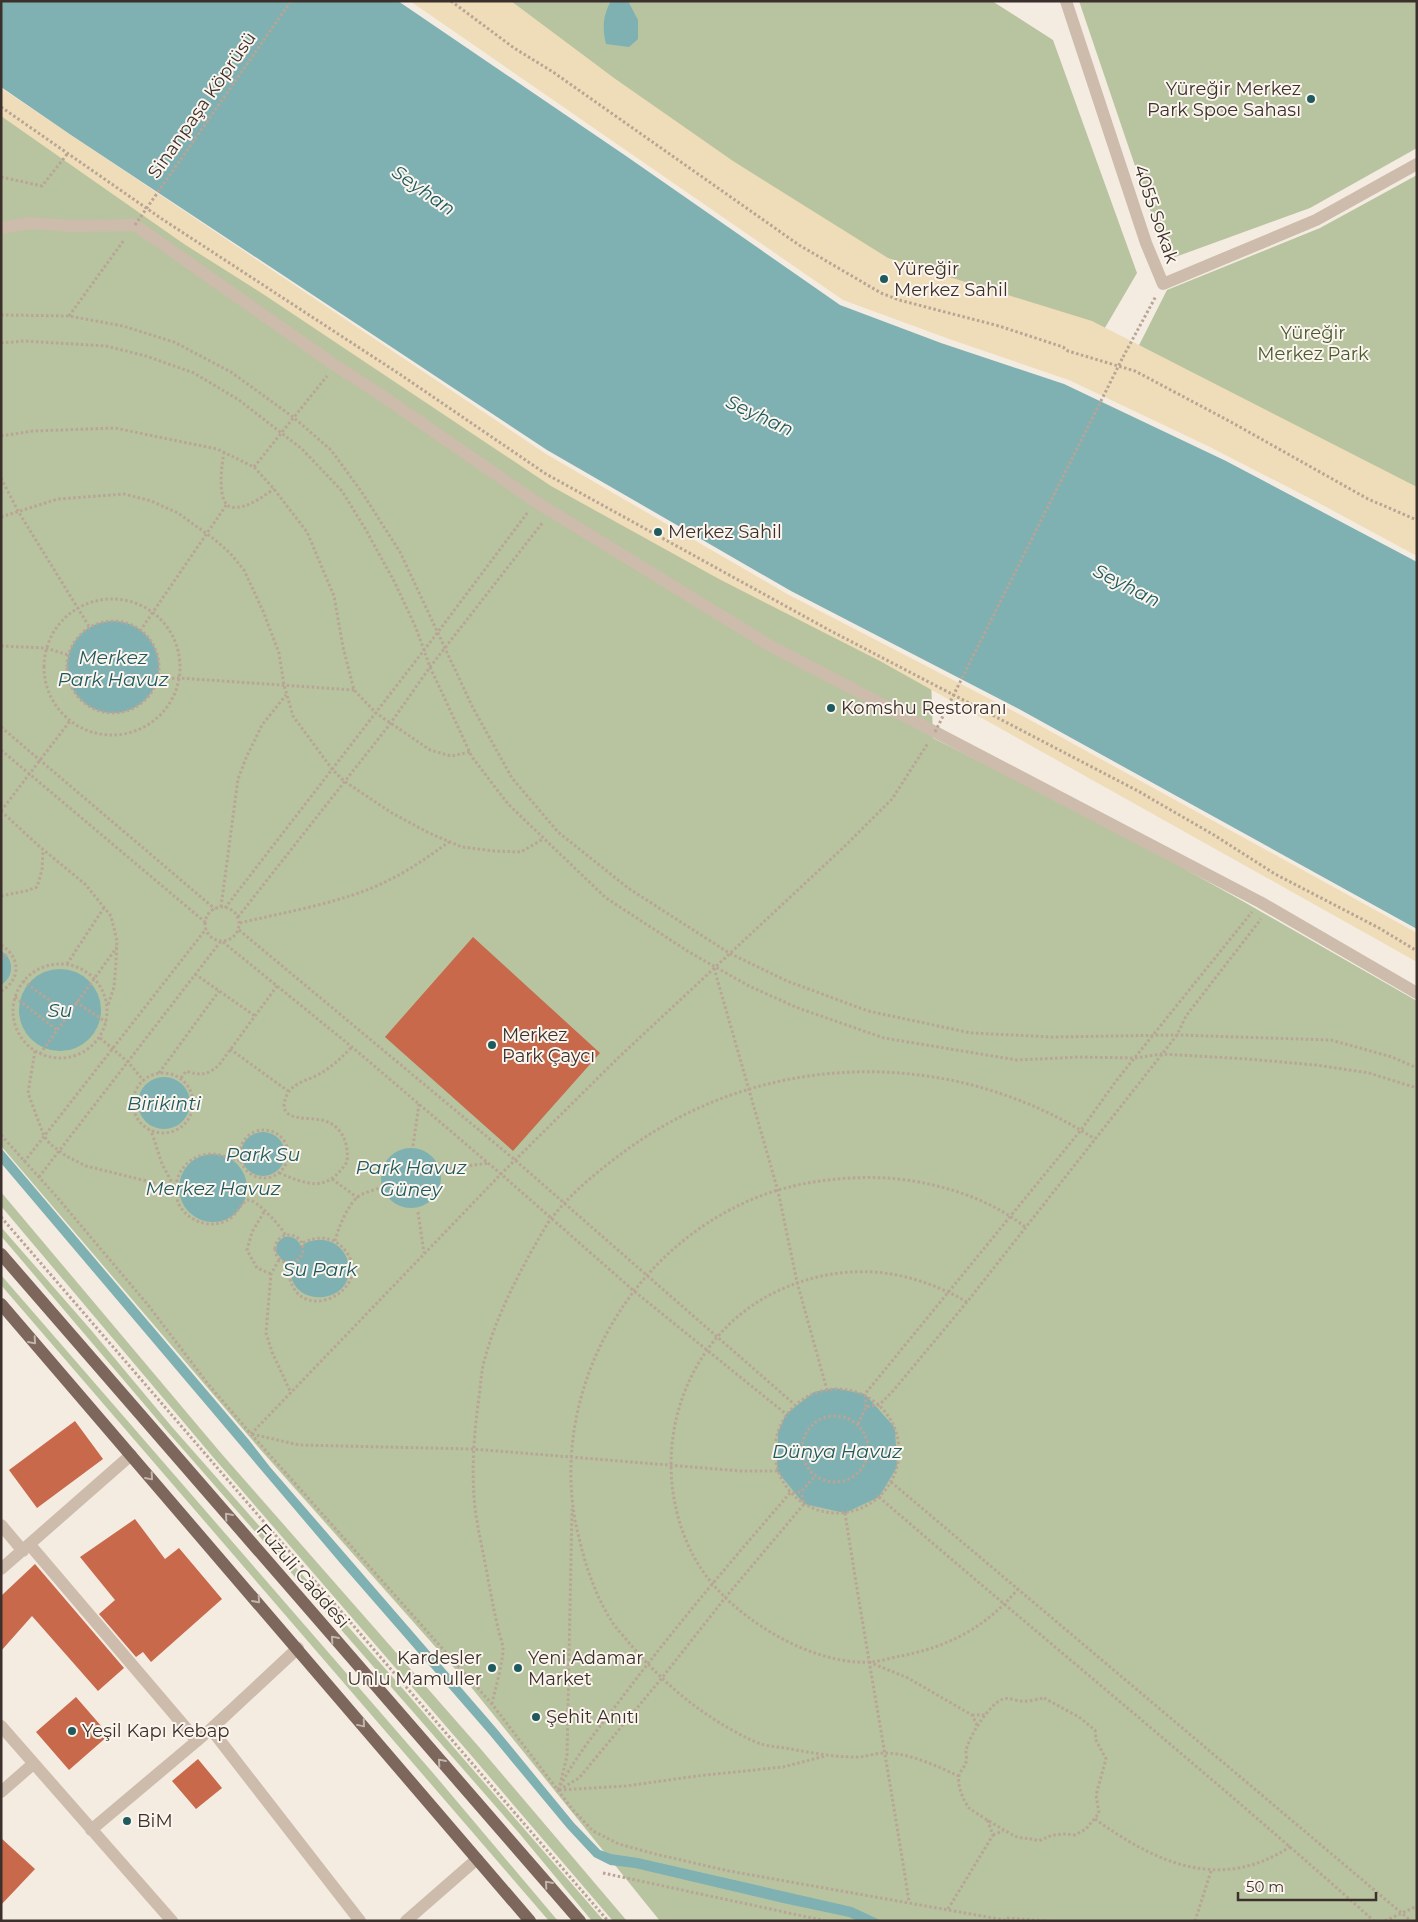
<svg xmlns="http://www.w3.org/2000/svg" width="1418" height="1922" font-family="Montserrat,sans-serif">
<rect width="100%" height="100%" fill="#f4ebe1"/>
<path fill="#b8c4a0" d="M484,1H992L1053,40L1137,273L1099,338L883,272Z
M1079,1H1417V148L1310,208L1167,260Z
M1,104L68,153L771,598L931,674L933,738L1106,825L1246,903L1417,1001V1921H660L471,1687L259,1448L1,1146Z
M1417,175V516L1130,363L1167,290L1320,228Z
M1,1192L220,1452L479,1747L627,1921H613L470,1754L213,1457L1,1206Z
M1,1227L91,1330L172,1427L397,1682L604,1921H592L519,1833L167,1431L13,1250L1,1236Z
M1,1275L433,1773L558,1921H549L1,1285Z"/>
<path fill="#efdcb8" d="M410,1H511L614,78L733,161L888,258L1092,321L1417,487V556L1317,502L1208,446L1069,380L952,340L843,300Z
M1,88L546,454L789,595L1019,714L1417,933V962L880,661L719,579L551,486L263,294L184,244L1,116Z"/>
<path fill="#7fb0b2" d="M1,1H398L626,156L840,305L941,343L1064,384L1226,461L1417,562V929L1019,709L791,591L547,450L71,135L1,87Z
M611,1H628L638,20V39L629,47L606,44C602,28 603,15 611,1Z
M67 667a46 46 0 1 1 92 0a46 46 0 1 1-92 0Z
M1,951C15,959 14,977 1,985Z
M19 1010a41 41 0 1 1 82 0a41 41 0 1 1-82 0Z
M138 1103a26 26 0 1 1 52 0a26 26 0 1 1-52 0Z
M241 1154a22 22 0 1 1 44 0a22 22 0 1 1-44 0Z
M1,1148L249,1440L270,1467L496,1728L574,1823L600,1850L611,1854L638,1858L852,1907L882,1921H858L849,1917L783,1903L635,1868L610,1865L594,1857L567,1828L489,1734L341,1564L1,1163Z
M381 1178a30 30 0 1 1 60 0a30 30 0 1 1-60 0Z
M179 1188a34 34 0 1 1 68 0a34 34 0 1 1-68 0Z
M284,1237C292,1236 297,1238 301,1246C310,1239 321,1238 331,1242C339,1245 346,1253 348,1262C358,1307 283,1311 291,1262L283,1261L276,1252L277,1243Z
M835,1388L865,1394L895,1428L897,1467L879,1497L845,1513L804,1504L777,1471L778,1432L786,1414L814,1392Z"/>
<path fill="#c8694b" d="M473,937L600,1053L513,1151L385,1037Z
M75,1421L103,1459L37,1508L9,1470Z
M135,1519L165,1559L179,1548L222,1599L151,1662L143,1652L136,1657L99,1614L115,1600L80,1557Z
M35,1564L124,1668L98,1691L32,1616L1,1651V1596Z
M76,1697L109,1735L69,1770L36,1732Z
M198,1759L222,1788L196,1809L172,1781Z
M1,1838L35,1869L1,1905Z"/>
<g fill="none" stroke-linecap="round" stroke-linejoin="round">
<path stroke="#b9a596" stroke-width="3" stroke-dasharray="2.5 2.5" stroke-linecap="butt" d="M451,1L514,48L553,72L799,245L881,293L899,300L999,326L1063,347L1068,351L1135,371L1231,422L1368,499L1417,520
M1,107L162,219L401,375L546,474L829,630L1138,791L1214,835L1275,874L1379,928L1417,951
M1,177L42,186L68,153
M1,315L69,316L123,326L174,342L231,372L293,417L331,450L361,491L400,552L473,708L512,778L558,832L628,888L729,953L787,981L868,1011L971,1033L1053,1037L1177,1035L1331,1040L1392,1057L1417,1068
M69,316L124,240
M1,343L24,341L106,346L146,356L194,373L239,400L302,449L342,491L366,530L395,583L416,628L430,667L472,757L508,804L606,898L689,952L749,986L798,1008L884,1038L1017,1060L1079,1057L1135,1058L1162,1054L1248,1059L1316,1065L1369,1073L1417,1088
M1123,357L1156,296
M1,436L33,431L115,428L217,449L254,467L274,489L307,532L334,596L343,647L354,690L376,713L430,750L451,756L470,752
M224,452C222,463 216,503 231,507C246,510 263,496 274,489
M254,467L327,376
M1,478L18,511L90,628
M1,517L58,499L124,494L151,501L178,513L214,539L230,553L244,570L263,611L279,653L284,685L293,716L332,769L344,781L392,813L429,833L462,847L494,851L521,852L543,839
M44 667a68 68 0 1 1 136 0a68 68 0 1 1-136 0Z
M67 667a46 46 0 1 1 92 0a46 46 0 1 1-92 0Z
M140,631L227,504
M1,646L46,648L68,655
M157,679L179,678L354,690
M1,727L215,909
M1,750L205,922
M1,811L40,847L85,884L111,916L117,941L116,963L114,987L108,1005
M1,811L70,721
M1,896L26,891L37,887L42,870L43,850
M205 924a17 17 0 1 1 34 0a17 17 0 1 1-34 0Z
M221,907L238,779L246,758L262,725L286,695
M225,908L438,632L528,512
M238,917L390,724L430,667L543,522
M240,923C285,912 346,902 387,881C409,871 429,856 449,842
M239,930L515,1160L794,1404
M223,942L352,1047L501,1174L634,1291L786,1414
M1,945C21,957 21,980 1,991
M1,959L10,952
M13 1011a47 47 0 1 1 94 0a47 47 0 1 1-94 0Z
M67,964L105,906
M714,968L778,1191L797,1282L827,1390
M195,974L255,1016
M23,981L68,1014
M15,997L57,1030
M76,1002L106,1022
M100,1038L128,1062L144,1081
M230,1049L288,1091
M35,1051L28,1093L44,1136L50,1144L66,1156L86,1166L175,1188L162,1164L151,1130
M40,1054L117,947
M159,1073L219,991
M133 1103a30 30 0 1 1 60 0a30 30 0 1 1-60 0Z
M181,1078L186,1071C200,1076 208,1075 219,1065L277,986
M240 1154a24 24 0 1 1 48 0a24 24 0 1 1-48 0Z
M1,1135L56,1196L148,1305L208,1384L251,1434L492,1704L573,1810L593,1831L619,1844L655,1854L729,1871L1010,1921
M413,1146L419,1104
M240,1160C230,1159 221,1154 211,1154C189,1154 173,1174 176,1195C180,1220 212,1233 232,1217C238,1212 241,1202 248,1200C255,1198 283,1228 285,1235
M24,1162L206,929
M440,1170L488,1163
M279,1173C309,1185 326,1193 347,1162C349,1143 342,1125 322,1120C308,1117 276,1122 286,1097C291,1082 311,1080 323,1072C334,1065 343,1056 352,1047
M39,1177L221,941
M332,1179L358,1198
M264,1212L252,1232L247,1250L257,1268L271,1274
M418,1212L424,1253
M1,1217L608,1921
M275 1249a14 14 0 1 1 28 0a14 14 0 1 1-28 0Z
M335,1241C338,1228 348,1204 359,1196C365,1192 375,1190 382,1187
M279,1260L271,1274L266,1333L272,1352L291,1393
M288,1264C289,1336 385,1288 341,1246C329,1235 315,1237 302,1243
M967,1302C908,1268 846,1261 782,1289C684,1332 645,1451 689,1547C706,1584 737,1612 772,1633C799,1649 837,1664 869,1662C879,1662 890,1658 900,1656C949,1647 986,1627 1018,1589
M775 1451a62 62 0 1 1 124 0a62 62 0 1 1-124 0Z
M866,1407L865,1394L1081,1130L1116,1081L1252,912
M802 1449a33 33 0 1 1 66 0a33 33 0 1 1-66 0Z
M858,1424L866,1407L879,1405L893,1391L967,1302L1177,1035L1186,1016L1261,919
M251,1434L501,1174L618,1058L846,845L892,799L928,743
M252,1434L299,1445L473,1449L741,1471H777
M891,1482L1411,1921
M879,1497C1043,1639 1212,1776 1374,1921
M845,1513C865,1643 889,1772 909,1902
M869,1662L908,1678L972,1715L978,1727
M1044,1698L1079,1717L1095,1730L1096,1740L1106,1759L1096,1795L1099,1813L1086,1829L1075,1835C1061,1833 1052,1834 1039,1841C1031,1838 1025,1839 1017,1837C1013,1836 972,1811 969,1808C963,1800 957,1785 959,1776C960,1771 965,1767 966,1762C967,1759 966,1754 966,1751C968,1738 990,1703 1003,1699C1009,1697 1015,1701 1021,1701C1028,1702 1037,1699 1044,1698Z
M492,1704C495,1690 503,1662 503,1649C503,1643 499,1634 498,1628C494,1611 491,1595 488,1579C484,1555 478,1531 475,1508C471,1470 474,1434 479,1397C481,1384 481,1371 485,1358C495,1321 513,1285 531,1252C537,1242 542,1232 548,1223C568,1195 598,1171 625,1151C764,1049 951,1046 1095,1139
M972,1715H985
M959,1776C936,1766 910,1753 885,1753C875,1753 866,1757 856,1757C834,1757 812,1753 791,1749C781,1747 771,1747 761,1744C748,1740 721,1724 709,1716C679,1696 653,1671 630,1644C624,1636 616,1629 611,1620C592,1590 582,1554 575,1520C551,1384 634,1243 763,1195C802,1181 844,1176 886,1178C933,1181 988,1197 1025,1227
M560,1785L567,1756L572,1509
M558,1790C575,1757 598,1729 621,1699C674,1628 732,1560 790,1493L801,1492L815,1476
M559,1790L579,1778L661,1679L725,1598L804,1504L801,1492
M559,1790L626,1786L697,1776L783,1767L825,1756
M1095,1819C1156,1863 1221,1893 1291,1846
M993,1835L1003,1831
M603,1873L826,1921
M948,1909L993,1835L987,1819
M1007,1918L1046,1921
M1195,1921L1211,1871
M1385,1921L1417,1906"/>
<path stroke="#cdbbac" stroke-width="12" d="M1066,1L1146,243L1163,284L1316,220L1417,164
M1,228L30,223L72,226L135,225L336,366L378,393L536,502L767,644L1260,902L1417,993
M1,1525L23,1551
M30,1545L197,1741
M1,1569L131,1455
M1,1726L172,1921
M211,1729L360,1921
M1,1792L33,1764
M91,1830L211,1729L298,1648
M406,1921L477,1859"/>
<path stroke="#7d675c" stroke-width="12" d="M1,1254L580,1921
M1,1304L530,1921"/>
<path stroke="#b9a596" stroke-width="3" stroke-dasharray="2.5 2.5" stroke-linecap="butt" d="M135,225L291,1
M935,732L1123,357"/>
</g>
<defs><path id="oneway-chevron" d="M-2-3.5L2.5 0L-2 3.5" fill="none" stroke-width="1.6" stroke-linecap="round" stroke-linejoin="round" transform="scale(1.25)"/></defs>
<g stroke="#c2b5ac">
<use href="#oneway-chevron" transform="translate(33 1341) rotate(49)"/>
<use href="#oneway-chevron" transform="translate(150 1477) rotate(49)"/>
<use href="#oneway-chevron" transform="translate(228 1516) rotate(-131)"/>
<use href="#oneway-chevron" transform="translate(257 1600) rotate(49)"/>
<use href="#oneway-chevron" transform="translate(334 1639) rotate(-131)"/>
<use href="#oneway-chevron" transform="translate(362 1724) rotate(50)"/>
<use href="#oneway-chevron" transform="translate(441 1762) rotate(-131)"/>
<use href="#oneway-chevron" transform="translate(548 1884) rotate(-131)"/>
</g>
<g fill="#1f5a5e" stroke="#fbf5ee" stroke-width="2">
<circle cx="1311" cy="99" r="5"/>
<circle cx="884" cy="279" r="5"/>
<circle cx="658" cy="532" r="5"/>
<circle cx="831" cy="708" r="5"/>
<circle cx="492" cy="1045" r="5"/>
<circle cx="492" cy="1668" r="5"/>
<circle cx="518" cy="1668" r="5"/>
<circle cx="536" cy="1717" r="5"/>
<circle cx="72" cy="1731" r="5"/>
<circle cx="127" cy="1821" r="5"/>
</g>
<g text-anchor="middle" stroke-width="4" stroke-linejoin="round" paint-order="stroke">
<g font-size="18" fill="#3b302b" stroke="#fbf5ee" text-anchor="start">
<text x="1301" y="95" text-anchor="end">Yüreğir Merkez<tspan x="1301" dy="21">Park Spoe Sahası</tspan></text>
<text x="894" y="275">Yüreğir<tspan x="894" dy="21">Merkez Sahil</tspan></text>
<text x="668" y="538">Merkez Sahil</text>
<text x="841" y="714">Komshu Restoranı</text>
<text x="502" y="1041">Merkez<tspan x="502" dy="21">Park Çaycı</tspan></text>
<text x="482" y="1664" text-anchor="end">Kardesler<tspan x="482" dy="21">Unlu Mamuller</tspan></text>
<text x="528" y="1664">Yeni Adamar<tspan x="528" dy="21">Market</tspan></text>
<text x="546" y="1723">Şehit Anıtı</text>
<text x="82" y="1737">Yeşil Kapı Kebap</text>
<text x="137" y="1827">BiM</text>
</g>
<g font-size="18" fill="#3b302b" stroke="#fbf5ee">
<text transform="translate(202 105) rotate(-55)" y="6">Sinanpaşa Köprüsü</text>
<text transform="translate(1156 214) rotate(71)" y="6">4055 Sokak</text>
<text transform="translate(303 1576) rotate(49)" y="6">Fuzuli Caddesi</text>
</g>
<g font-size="18" fill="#4a5a2e" stroke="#fbf5ee">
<text x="1313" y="339">Yüreğir<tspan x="1313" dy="21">Merkez Park</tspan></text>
</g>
<g font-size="19" font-style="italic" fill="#1f5a5e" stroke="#fbf5ee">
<text transform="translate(424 190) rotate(35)" y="7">Seyhan</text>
<text transform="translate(760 415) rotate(25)" y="7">Seyhan</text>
<text transform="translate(1127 585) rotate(27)" y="7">Seyhan</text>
<text x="113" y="664">Merkez<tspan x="113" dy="22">Park Havuz</tspan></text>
<text x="60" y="1017">Su</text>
<text x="164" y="1110">Birikinti</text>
<text x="263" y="1161">Park Su</text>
<text x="411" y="1174">Park Havuz<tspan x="411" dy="22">Güney</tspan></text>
<text x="213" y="1195">Merkez Havuz</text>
<text x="320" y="1276">Su Park</text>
<text x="837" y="1458">Dünya Havuz</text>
</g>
</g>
<rect width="1418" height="1922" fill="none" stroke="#3b302b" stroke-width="5"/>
<path d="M1238 1892v8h138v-8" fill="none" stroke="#3b302b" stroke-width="2.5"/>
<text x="1246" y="1892" font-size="15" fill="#3b302b" stroke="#fbf5ee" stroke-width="4" paint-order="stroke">50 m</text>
</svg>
